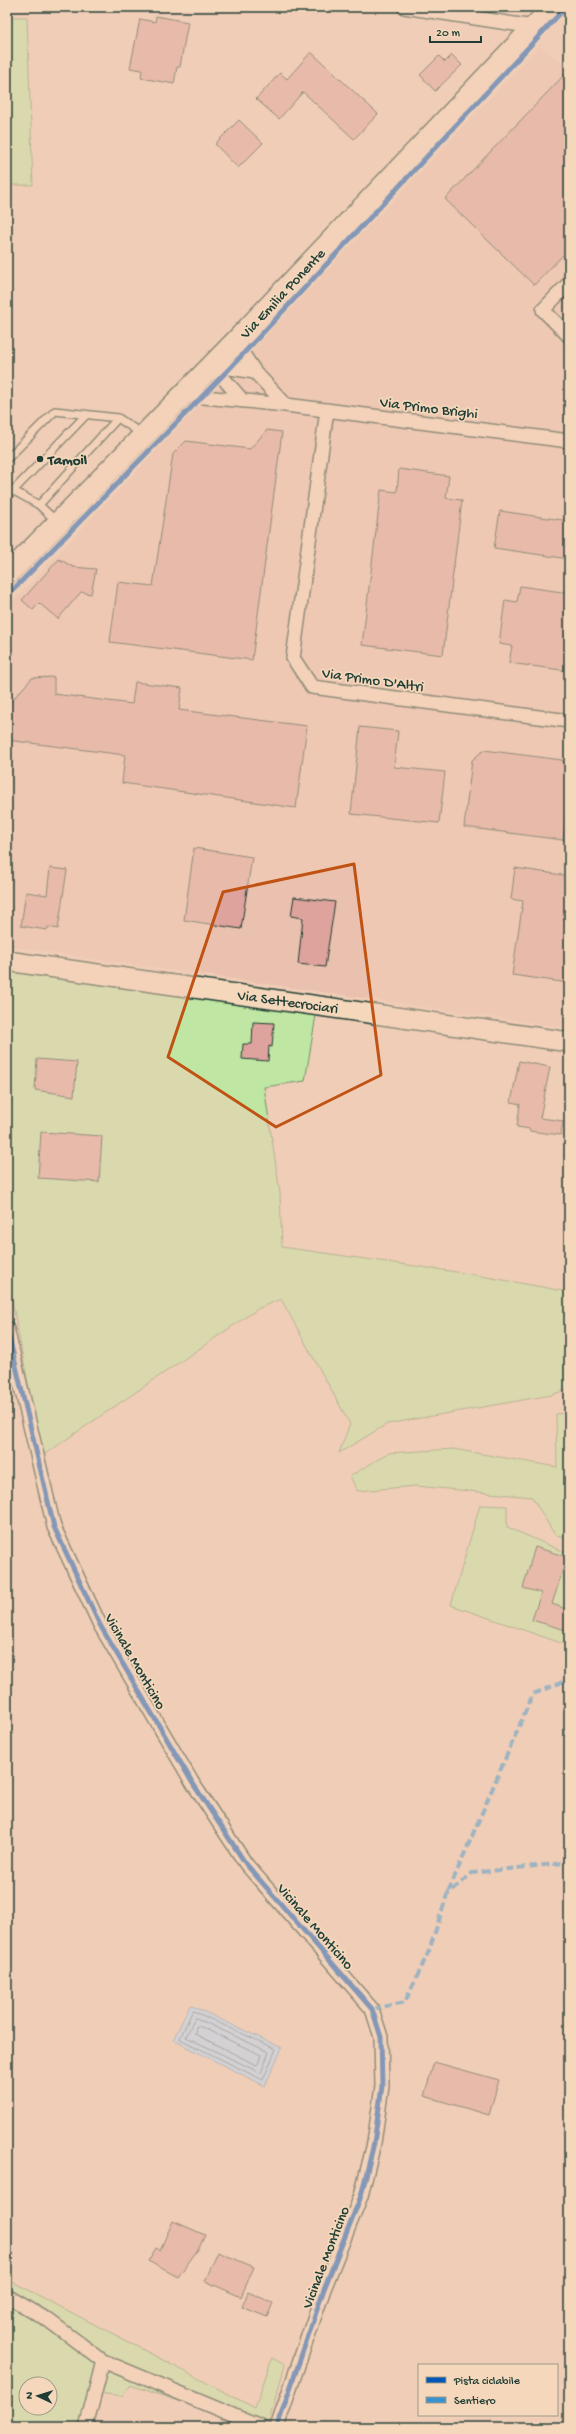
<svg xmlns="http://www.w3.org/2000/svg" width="576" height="2434" font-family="'Gochi Hand',sans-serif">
<rect width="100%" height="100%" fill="#f0cdb6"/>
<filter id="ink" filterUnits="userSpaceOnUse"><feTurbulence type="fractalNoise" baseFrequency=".025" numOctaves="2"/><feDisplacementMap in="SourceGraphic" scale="8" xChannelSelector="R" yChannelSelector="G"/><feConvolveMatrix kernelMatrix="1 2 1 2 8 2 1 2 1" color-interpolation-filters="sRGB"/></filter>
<g filter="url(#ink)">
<path fill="#eac0ae" d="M539,47L569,66V1028L7,946V608Z"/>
<path fill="#bfe6a2" stroke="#6f926b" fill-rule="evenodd" d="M7,17H27L33,185H7Z
M7,971L316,1015L305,1081L264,1087L280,1193L282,1247L470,1274L569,1292V1389L551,1395L387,1424L339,1453L350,1424L281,1299L259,1308L42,1456L7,1275Z
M569,1413V1537L555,1535L532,1497L416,1486L357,1491L350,1476L389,1453L453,1449L557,1467L556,1414Z
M480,1505L507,1506V1527L569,1554L567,1645L451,1605Z
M7,2279L255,2408L272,2358L285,2365L267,2427L242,2421L129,2385L122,2396L98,2393L89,2427H7ZM26,2384H50V2408H26Z"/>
<path fill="#afd5f9" stroke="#7598aa" d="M190,2005L282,2048L265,2086L173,2040Z"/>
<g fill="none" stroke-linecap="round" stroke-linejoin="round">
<path stroke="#597a83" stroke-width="1" d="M193,2011L276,2049L263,2080L180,2039Z
M196,2018L269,2052L261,2073L186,2037L194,2019Z
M199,2026L261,2055L258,2064L256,2065L195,2034L196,2027Z"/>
</g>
<path fill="#dda39c" stroke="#1f3d34" d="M156,16L188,22L180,67H177L174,84L141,78L142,70L130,68L140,19L155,22Z
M311,52L378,114L354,139L303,92L279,119L256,99L280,73L287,79Z
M452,55L462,65L435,91L420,75L439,56L445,62Z
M569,70V249L534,285L445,199Z
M239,120L263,143L238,168L215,144Z
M267,430L282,432L252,660L110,642L118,582L153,586L173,454L186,441L250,449Z
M399,469L449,476L446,498L462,500L443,655L362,645L381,490L397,492Z
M500,511L569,521V559L494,548Z
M59,559L73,567L96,569L91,594L81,592L58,619L39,603L33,610L22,600Z
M520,586L569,593V671L509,663L512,646L499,644L505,600L517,602Z
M54,677V694L132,704L135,682L182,688L179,710L307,726L296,808L122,783L125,755L7,740V706L32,678Z
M360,727L398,731L394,767L445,772L439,823L351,814Z
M484,750L562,760L569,770V790L563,840L464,827L472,760Z
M194,848L252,857L241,929L184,920Z
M50,868L67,870L58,929L48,927L47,930L21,926L26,892L47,895Z
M515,868L569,876V983L512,975L523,901L511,899Z
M294,897L335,902L325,967L298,964L303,918L291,916Z
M253,1022L274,1023L272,1047L269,1046L268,1061L242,1059L243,1044H252Z
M37,1059L77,1062L74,1096L35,1090Z
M519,1061L550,1067L540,1118L563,1121L561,1135L529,1131L530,1129L517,1127L520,1104L511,1102Z
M41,1132L102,1136L99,1182L38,1178Z
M535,1547L567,1557L552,1604L569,1610V1631L532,1620L541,1593L523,1588Z
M434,2062L499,2080L489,2115L424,2096Z
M173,2221L205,2235L199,2248L178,2277L148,2261L156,2248L160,2250Z
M218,2252L254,2267L241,2297L205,2281Z
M248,2292L273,2303L267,2317L242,2307Z"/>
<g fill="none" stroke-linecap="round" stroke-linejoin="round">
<defs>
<path id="service" d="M7,459L55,411L118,418
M7,487L39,505
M12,492L86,415
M56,521L39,505L118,418L142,434"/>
<path id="minor" d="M404,7L534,27
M569,283L543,310L569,336
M235,342L255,372L286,405
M212,365L243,401
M212,365L255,372
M183,395L286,405L569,441
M327,410L293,658L312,687L569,721
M7,1328L54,1527L100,1625L192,1782L246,1864L372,2009L381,2037L382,2086L374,2143L361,2196L324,2289L277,2427
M7,2296L48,2320L103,2361L261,2427
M86,2427L103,2361"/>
<path id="secondary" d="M7,961L569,1042"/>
<path id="primary" d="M7,575L235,342L553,7"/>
</defs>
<use href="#service" stroke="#1f3d34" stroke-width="10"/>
<use href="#minor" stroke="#1f3d34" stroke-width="16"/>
<use href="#secondary" stroke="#1f3d34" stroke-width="22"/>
<use href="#primary" stroke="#1f3d34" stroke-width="24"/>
<use href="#service" stroke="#f5d8bc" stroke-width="7"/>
<use href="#minor" stroke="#f5d8bc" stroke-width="13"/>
<use href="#secondary" stroke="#f5d8bc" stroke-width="19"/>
<use href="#primary" stroke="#f5d8bc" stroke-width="21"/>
<path stroke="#3993ce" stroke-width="4" stroke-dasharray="8 4" stroke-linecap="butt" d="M448,1892L533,1694L565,1681L569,1672
M372,2009L405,2002L429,1951L447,1895L472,1873L563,1863L569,1858"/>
<defs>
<path id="cycleway" d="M7,596L230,368L566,7
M7,1328L54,1527L100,1625L192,1782L246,1864L372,2009L381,2037L382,2086L374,2143L361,2196L324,2289L277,2427"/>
</defs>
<use href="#cycleway" stroke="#f5d8bc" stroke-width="8"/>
<use href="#cycleway" stroke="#0057b8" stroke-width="5"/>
</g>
</g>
<path d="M0 0H576V2434H0ZM354,864L381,1075L276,1127L168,1057L223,892Z" fill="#f0cdb6" fill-opacity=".55" fill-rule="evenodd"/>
<path fill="none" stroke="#c05314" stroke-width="3" stroke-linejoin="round" d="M354,864L381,1075L276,1127L168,1057L223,892Z"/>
<circle fill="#1f3d34" stroke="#f5d8bc" stroke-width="1.5" cx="40" cy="459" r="4"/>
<g text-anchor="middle" stroke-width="3.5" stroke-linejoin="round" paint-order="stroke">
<g font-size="15" fill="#1f3d34" stroke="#f5d8bc">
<text transform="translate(282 293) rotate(-47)" y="5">Via Emilia Ponente</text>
<text transform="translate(429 407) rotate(7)" y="5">Via Primo Brighi</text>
<text transform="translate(373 679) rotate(8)" y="5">Via Primo D'Altri</text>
<text transform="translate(288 1001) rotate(8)" y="5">Via Settecrociari</text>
<text transform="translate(136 1661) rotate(60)" y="5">Vicinale Monticino</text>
<text transform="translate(316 1926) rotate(49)" y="5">Vicinale Monticino</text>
<text transform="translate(325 2257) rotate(-69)" y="5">Vicinale Monticino</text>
</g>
<g font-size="15" font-weight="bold" fill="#1f3d34" stroke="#f5d8bc" text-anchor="start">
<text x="48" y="464">Tamoil</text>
</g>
</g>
<rect width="576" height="2434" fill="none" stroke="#f5d8bc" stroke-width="24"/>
<rect x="12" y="12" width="552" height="2410" fill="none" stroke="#1f3d34" stroke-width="1.5" filter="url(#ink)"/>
<rect x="418" y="2364" width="140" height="52" fill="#f5d8bc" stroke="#9f9a86"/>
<rect x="426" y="2377" width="20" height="6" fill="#0057b8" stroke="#9f9a86"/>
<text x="454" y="2384" font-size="12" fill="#1f3d34">Pista ciclabile</text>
<rect x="426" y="2397" width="20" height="6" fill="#3993ce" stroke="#9f9a86"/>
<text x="454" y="2404" font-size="12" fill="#1f3d34">Sentiero</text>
<g transform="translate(38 2396) rotate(274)"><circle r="19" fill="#f5d8bc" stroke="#9f9a86"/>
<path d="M0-3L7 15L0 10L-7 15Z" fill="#1f3d34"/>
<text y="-6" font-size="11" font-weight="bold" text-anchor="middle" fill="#1f3d34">N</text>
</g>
<path d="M430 36v6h51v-6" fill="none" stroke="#1f3d34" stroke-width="2"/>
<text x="436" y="36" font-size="12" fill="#1f3d34" stroke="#f5d8bc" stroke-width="3" paint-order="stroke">20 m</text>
</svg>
